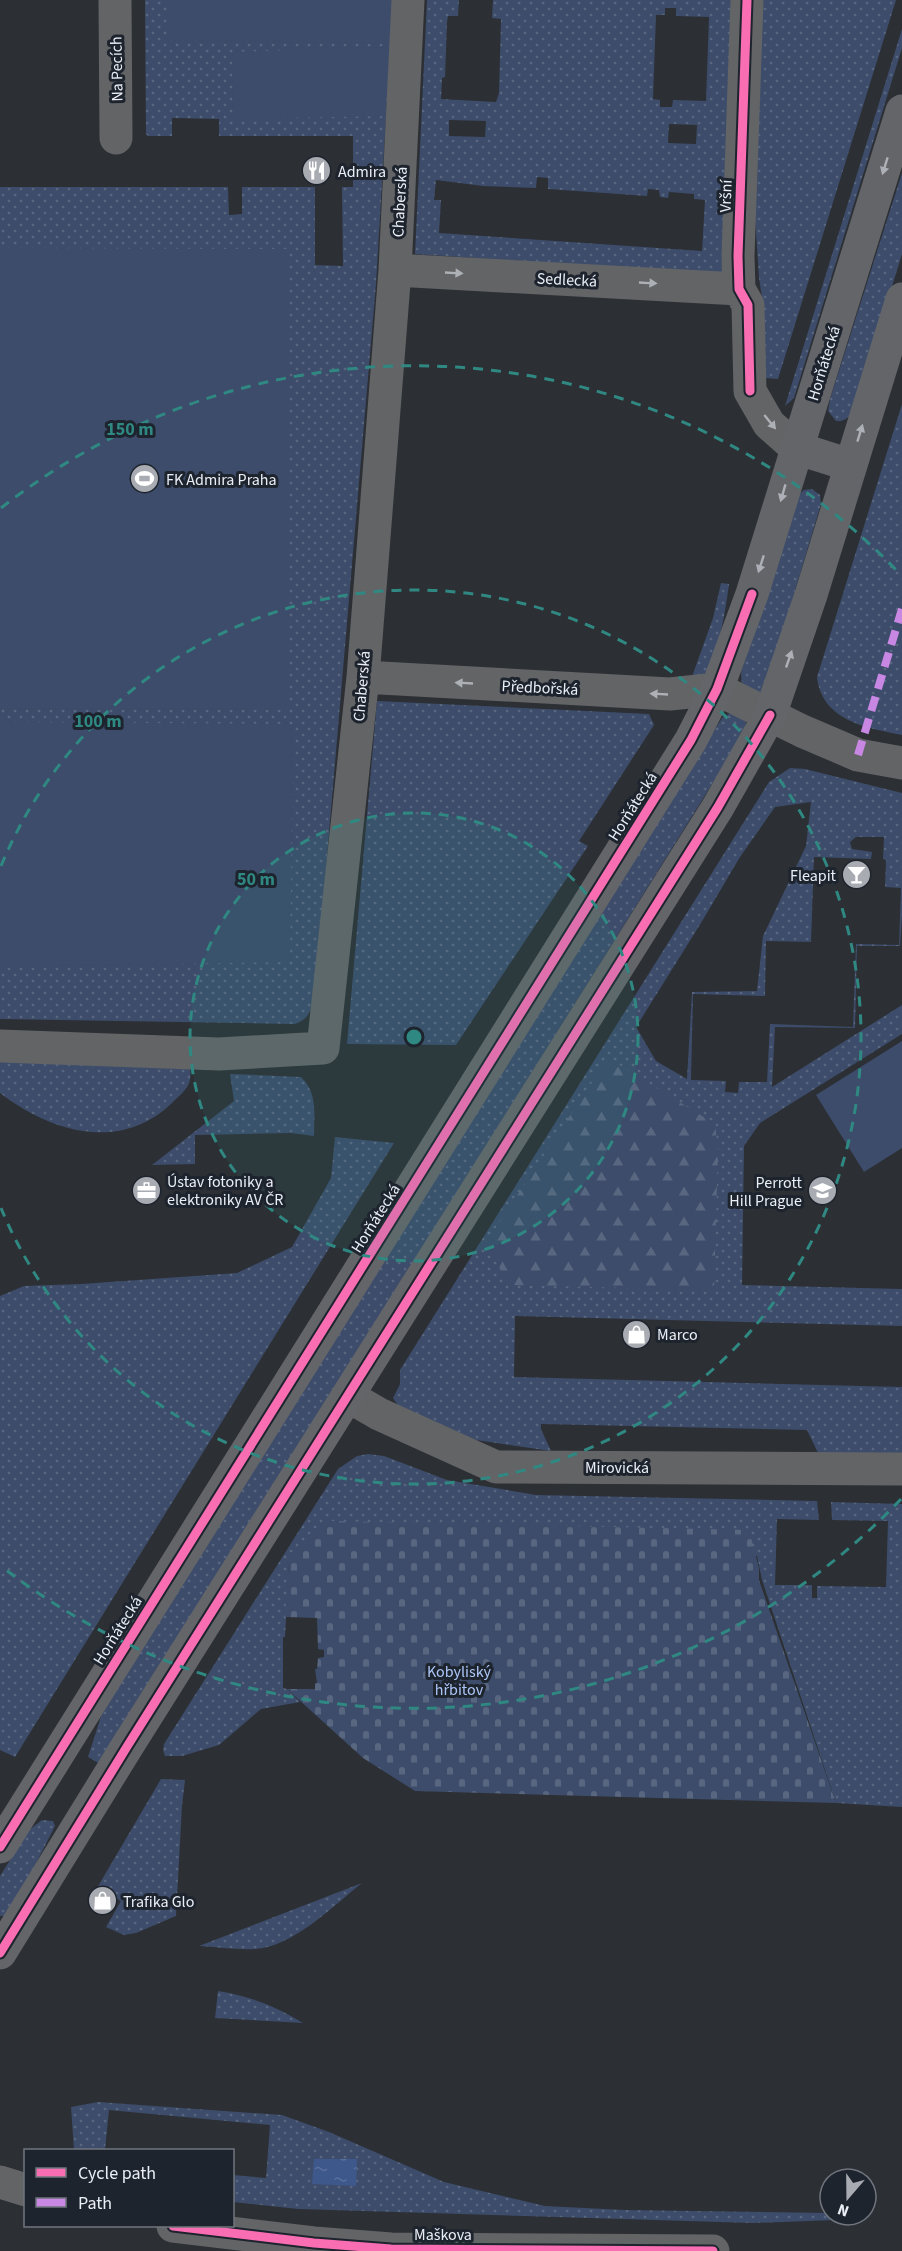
<svg xmlns="http://www.w3.org/2000/svg" width="902" height="2251" font-family="'Source Sans 3',sans-serif">
<defs>
<pattern id="green-dots" width="8" height="8" patternUnits="userSpaceOnUse" patternTransform="scale(1.5)"><rect width="8" height="8" fill="#3c4c6a"/><path d="M2 2h.1M6 6h.1" fill="none" stroke="#586680" stroke-width="1.8" stroke-linecap="round"/></pattern>
<pattern id="forest-firs" width="22" height="20" patternUnits="userSpaceOnUse" patternTransform="scale(1.5)"><rect width="22" height="20" fill="#3c4c6a"/><path d="M5 1l3.5 6h-7zM16 11l3.5 6h-7z" fill="#586680"/></pattern>
<pattern id="cemetery-stones" width="16" height="16" patternUnits="userSpaceOnUse" patternTransform="scale(1.5)"><rect width="16" height="16" fill="#3c4c6a"/><path d="M2 7V4a2 2 0 0 1 4 0v3zM10 15v-3a2 2 0 0 1 4 0v3z" fill="#586680"/></pattern>
<pattern id="water-ripples" width="26" height="14" patternUnits="userSpaceOnUse" patternTransform="scale(1.5)"><rect width="26" height="14" fill="#3e588c"/><path d="M2 4q2-2 4 0t4 0M15 11q2-2 4 0t4 0" fill="none" stroke="#5a709d"/></pattern>
</defs>
<rect width="100%" height="100%" fill="#2c2f34"/>
<path fill="url(#green-dots)" fill-rule="evenodd" d="M145,0H393L376,284L315,997C312,1009 308,1020 295,1024L0,1019V187H228L229,215L242,214V187H315V265L343,266L342,187H353V136H219V119L172,118V136H148L146,134Z
M427,0H459L458,16H448L447,22L445,77L442,78L441,99L496,102L499,93L501,19L492,18L493,0H732L722,274L415,254ZM665,8H676V16L709,17L706,101L673,100L672,107H660V100L653,99L656,15H665ZM449,120L486,121L485,137L449,136ZM669,124L697,125L696,144L668,143ZM537,177L548,178V189L647,196L648,189L659,190L660,197L668,198L669,192L694,194V199L705,200L702,251L439,233L441,200H434L436,180L483,186L536,188Z
M756,0H896L778,379L765,378L764,311L759,278L753,186Z
M902,29V48L794,398L785,406Z
M902,173V254L854,410C849,417 845,422 836,421L828,411L830,399Z
M902,404V735C867,728 822,721 817,677Z
M812,489L820,495L821,504L767,684L763,692L756,694L742,688L741,672L798,495L804,490Z
M721,583L729,584C726,607 718,662 702,678C699,681 693,683 689,685L713,618Z
M377,701L649,714L654,725L579,841L588,846L456,1045L347,1044Z
M732,712L745,718L746,723L744,733L100,1764L88,1757L103,1710L722,718Z
M790,768L805,769L902,793V915L900,946H857L855,1028L775,1027L772,1087L902,1005V1034L760,1123L744,1146L742,1285L902,1289V1326L515,1316L514,1377L902,1387V1459L820,1457L807,1430L541,1424V1429L551,1451L476,1440L399,1407L393,1398L400,1384V1370L769,782ZM811,802L806,846L763,936L757,991L692,992L687,1079L656,1061L636,1027L701,923L740,857L775,807ZM856,837H884L883,859L886,860L885,887L901,888L899,945L856,944L853,1027L770,1024L767,1082H739L738,1093L725,1092L726,1081L691,1080L693,994L765,996L766,941L811,942L814,857L871,859L872,852L852,849L850,842Z
M0,1061L190,1069C193,1086 183,1092 172,1103C120,1153 51,1132 0,1093Z
M230,1074L301,1077C318,1093 314,1115 314,1136L291,1133L195,1135V1164L152,1165L234,1101Z
M335,1137L394,1143L15,1757L0,1750V1296L24,1286L81,1284L237,1273L292,1247L331,1178Z
M368,1454L384,1456L447,1480L536,1495L817,1501L819,1520L777,1519L775,1585H812V1598H817V1586L886,1587L888,1521L832,1520L831,1502L902,1504V1807L836,1803L762,1580L757,1556L289,1563L285,1637H283V1688L287,1689L300,1702L261,1709L219,1745L182,1756H165L163,1750L164,1744L338,1469L357,1456Z
M161,1779L185,1780L182,1806L176,1916L136,1933L124,1935L106,1927L121,1901L97,1888Z
M42,1820L53,1821L55,1826L22,1891L5,1916H0V1876L29,1830Z
M362,1883C333,1906 293,1947 255,1949C237,1950 217,1947 199,1946Z
M218,1991C249,1996 276,2006 303,2023L215,2018Z
M98,2102L282,2115L329,2132L444,2182L545,2206L625,2210L830,2213V2215H862V2219L753,2223L298,2209L233,2202V2175L266,2178L270,2125L109,2110L105,2150H74L71,2107Z"/>
<path fill="url(#forest-firs)" d="M608,1058L715,1124L718,1150L714,1290L511,1285L485,1244Z"/>
<path fill="url(#cemetery-stones)" d="M329,1521L749,1530L759,1568V1580L836,1803L415,1791L363,1758L287,1689H315V1683H317L315,1669H317L318,1658L324,1657V1650L318,1649L317,1618L285,1617L289,1562Z"/>
<path fill="#3c4c6a" d="M167,0H393L391,44L167,40Z
M391,47L385,116L233,119L232,52Z
M0,248L289,249V710L0,709Z
M0,722L293,724L290,962L0,967Z
M902,1041V1148L864,1172L816,1095Z"/>
<path fill="url(#water-ripples)" d="M314,2159H357L356,2186L312,2184Z"/>
<g fill="none" stroke-linecap="round" stroke-linejoin="round">
<path stroke="#626466" stroke-width="33" d="M115,0L116,138
M747,0L738,256L739,289L748,305L750,391L769,424L796,448
M395,270L739,289
M363,677L670,694L717,689L802,731L858,755L902,763
M0,1046L219,1054L323,1048L363,677L395,270L408,0
M348,1396L379,1414L496,1467L902,1469
M0,2182L26,2190
M173,2226L314,2243L391,2249L713,2251"/>
<path stroke="#636568" stroke-width="33" d="M796,448L850,465
M0,1847L691,740L717,689L752,594L902,111
M0,1953L128,1745L718,807L770,715L811,595L902,299"/>
<path stroke="#c787e3" stroke-width="8" stroke-dasharray="15 8" stroke-linecap="butt" d="M858,755L902,609"/>
<defs>
<path id="cycleway" d="M747,0L738,256L739,289L748,305L750,391
M0,1847L691,740L717,689L752,594
M0,1953L128,1745L718,807L770,715
M173,2226L314,2243L391,2249L713,2251"/>
</defs>
<use href="#cycleway" stroke="#1e242e" stroke-width="13"/>
<use href="#cycleway" stroke="#f96db3" stroke-width="9"/>
</g>
<defs><path id="oneway-solid" d="M-6-.8H1V-3.2L6.5 0L1 3.2V.8H-6Z" transform="scale(1.5)"/></defs>
<g fill="#adb0b6">
<use href="#oneway-solid" transform="translate(885 166) rotate(107)"/>
<use href="#oneway-solid" transform="translate(860 433) rotate(-73)"/>
<use href="#oneway-solid" transform="translate(783 493) rotate(106)"/>
<use href="#oneway-solid" transform="translate(761 564) rotate(108)"/>
<use href="#oneway-solid" transform="translate(789 659) rotate(-71)"/>
</g>
<g fill="#adb0b5">
<use href="#oneway-solid" transform="translate(454 273) rotate(3)"/>
<use href="#oneway-solid" transform="translate(648 283) rotate(3)"/>
<use href="#oneway-solid" transform="translate(770 422) rotate(51)"/>
<use href="#oneway-solid" transform="translate(464 683) rotate(-177)"/>
<use href="#oneway-solid" transform="translate(659 694) rotate(-177)"/>
</g>
<circle cx="414" cy="1037" r="224" fill="#308882" fill-opacity=".12"/>
<g fill="none" stroke="#308882" stroke-width="3" stroke-dasharray="10 8">
<circle cx="414" cy="1037" r="224"/>
<path d="M1 866A447 447 0 1 1 1 1208"/>
<path d="M901 1499A671 671 0 0 1 1 1566M1 508A671 671 0 0 1 901 575"/>
</g>
<defs>
<symbol id="restaurant-disc" viewBox="-11 -11 22 22"><circle r="9.5" fill="#a8abb1" stroke="#1e242e"/><path d="M-5-6h1v4h1v-4h1v4h1v-4h1v5L-1.5 .5V6h-2V.5L-5-1ZM5-6V6H3V1.5H1.5Q1.5-4 5-6Z" fill="#fff"/></symbol>
<symbol id="stadium-disc" viewBox="-11 -11 22 22"><circle r="9.5" fill="#a8abb1" stroke="#1e242e"/><path d="M0-5a6.5 5 0 1 0 0 10a6.5 5 0 1 0 0-10ZM-3.5-1.8h7v3.6h-7Z" fill="#fff"/></symbol>
<symbol id="bar-disc" viewBox="-11 -11 22 22"><circle r="9.5" fill="#a8abb1" stroke="#1e242e"/><path d="M-6-5H6L.8 .8V4.5H3.5V6h-7V4.5H-.8V.8Z" fill="#fff"/></symbol>
<symbol id="office-disc" viewBox="-11 -11 22 22"><circle r="9.5" fill="#a8abb1" stroke="#1e242e"/><path d="M-6-3h4V-5.5h4V-3h4V5H-6ZM-1-4.5V-3h2v-1.5ZM-6 0V1H6V0Z" fill="#fff"/></symbol>
<symbol id="school-disc" viewBox="-11 -11 22 22"><circle r="9.5" fill="#a8abb1" stroke="#1e242e"/><path d="M0-5L7-2L0 1L-7-2ZM-4 1L0 2.5L4 1V4Q0 6-4 4Z" fill="#fff"/></symbol>
<symbol id="shop-disc" viewBox="-11 -11 22 22"><circle r="9.5" fill="#a8abb1" stroke="#1e242e"/><path d="M-5-2.5h2.3a2.7 3.5 0 0 1 5.4 0H5L5.5 6h-11ZM-1.5-2.5h3a1.5 2.3 0 0 0-3 0Z" fill="#fff"/></symbol>
</defs>
<g fill-rule="evenodd">
<use href="#restaurant-disc" x="300" y="154" width="33" height="33"/>
<use href="#stadium-disc" x="128" y="462" width="33" height="33"/>
<use href="#bar-disc" x="840" y="858" width="33" height="33"/>
<use href="#office-disc" x="130" y="1174" width="33" height="33"/>
<use href="#school-disc" x="806" y="1174" width="33" height="33"/>
<use href="#shop-disc" x="620" y="1318" width="33" height="33"/>
<use href="#shop-disc" x="86" y="1884" width="33" height="33"/>
</g>
<g text-anchor="middle" stroke-width="6" stroke-linejoin="round" paint-order="stroke">
<g font-size="16" fill="#eaeef5" stroke="#1e242e">
<text transform="translate(116 69) rotate(-91)" y="6">Na Pecích</text>
<text transform="translate(725 196) rotate(-88)" y="6">Vršní</text>
<text transform="translate(399 202) rotate(-87)" y="6">Chaberská</text>
<text transform="translate(567 279) rotate(3)" y="6">Sedlecká</text>
<text transform="translate(823 363) rotate(-73)" y="6">Horňátecká</text>
<text transform="translate(361 686) rotate(-85)" y="6">Chaberská</text>
<text transform="translate(540 687) rotate(3)" y="6">Předbořská</text>
<text transform="translate(632 806) rotate(-58)" y="6">Horňátecká</text>
<text transform="translate(375 1218) rotate(-58)" y="6">Horňátecká</text>
<text x="617" y="1473">Mirovická</text>
<text transform="translate(117 1630) rotate(-58)" y="6">Horňátecká</text>
<text x="443" y="2240">Maškova</text>
</g>
<g font-size="16" fill="#eaeef5" stroke="#1e242e" text-anchor="start">
<text x="338" y="177">Admira</text>
<text x="166" y="485">FK Admira Praha</text>
<text x="836" y="881" text-anchor="end">Fleapit</text>
<text x="167" y="1187">Ústav fotoniky a<tspan x="167" dy="18">elektroniky AV ČR</tspan></text>
<text x="802" y="1188" text-anchor="end">Perrott<tspan x="802" dy="18">Hill Prague</tspan></text>
<text x="657" y="1340">Marco</text>
<text x="123" y="1907">Trafika Glo</text>
</g>
<g font-size="16" fill="#acc6f8" stroke="#1e242e">
<text x="459" y="1677">Kobyliský<tspan x="459" dy="18">hřbitov</tspan></text>
</g>
</g>
<circle cx="414" cy="1037" r="9" fill="#308882" stroke="#1e242e" stroke-width="3"/>
<g font-size="18" text-anchor="middle" font-weight="bold" fill="#308882" stroke="#1e242e" stroke-width="6" stroke-linejoin="round" paint-order="stroke">
<text x="130" y="435">150 m</text>
<text x="98" y="727">100 m</text>
<text x="256" y="885">50 m</text>
</g>
<rect x="24" y="2149" width="210" height="78" fill="#1e242e" stroke="#70757e" stroke-width="1.5"/>
<rect x="36" y="2168" width="30" height="9" fill="#f96db3" stroke="#70757e" stroke-width="1.5"/>
<text x="78" y="2179" font-size="18" fill="#eaeef5">Cycle path</text>
<rect x="36" y="2198" width="30" height="9" fill="#c787e3" stroke="#70757e" stroke-width="1.5"/>
<text x="78" y="2209" font-size="18" fill="#eaeef5">Path</text>
<g transform="translate(848 2197) rotate(200)"><circle r="28" fill="#1e242e" stroke="#70757e" stroke-width="1.5"/>
<path d="M0-4.5L10 22L0 15L-10 22Z" fill="#a8abb1"/>
<text y="-9" font-size="16" font-weight="bold" text-anchor="middle" fill="#eaeef5">N</text>
</g>
</svg>
